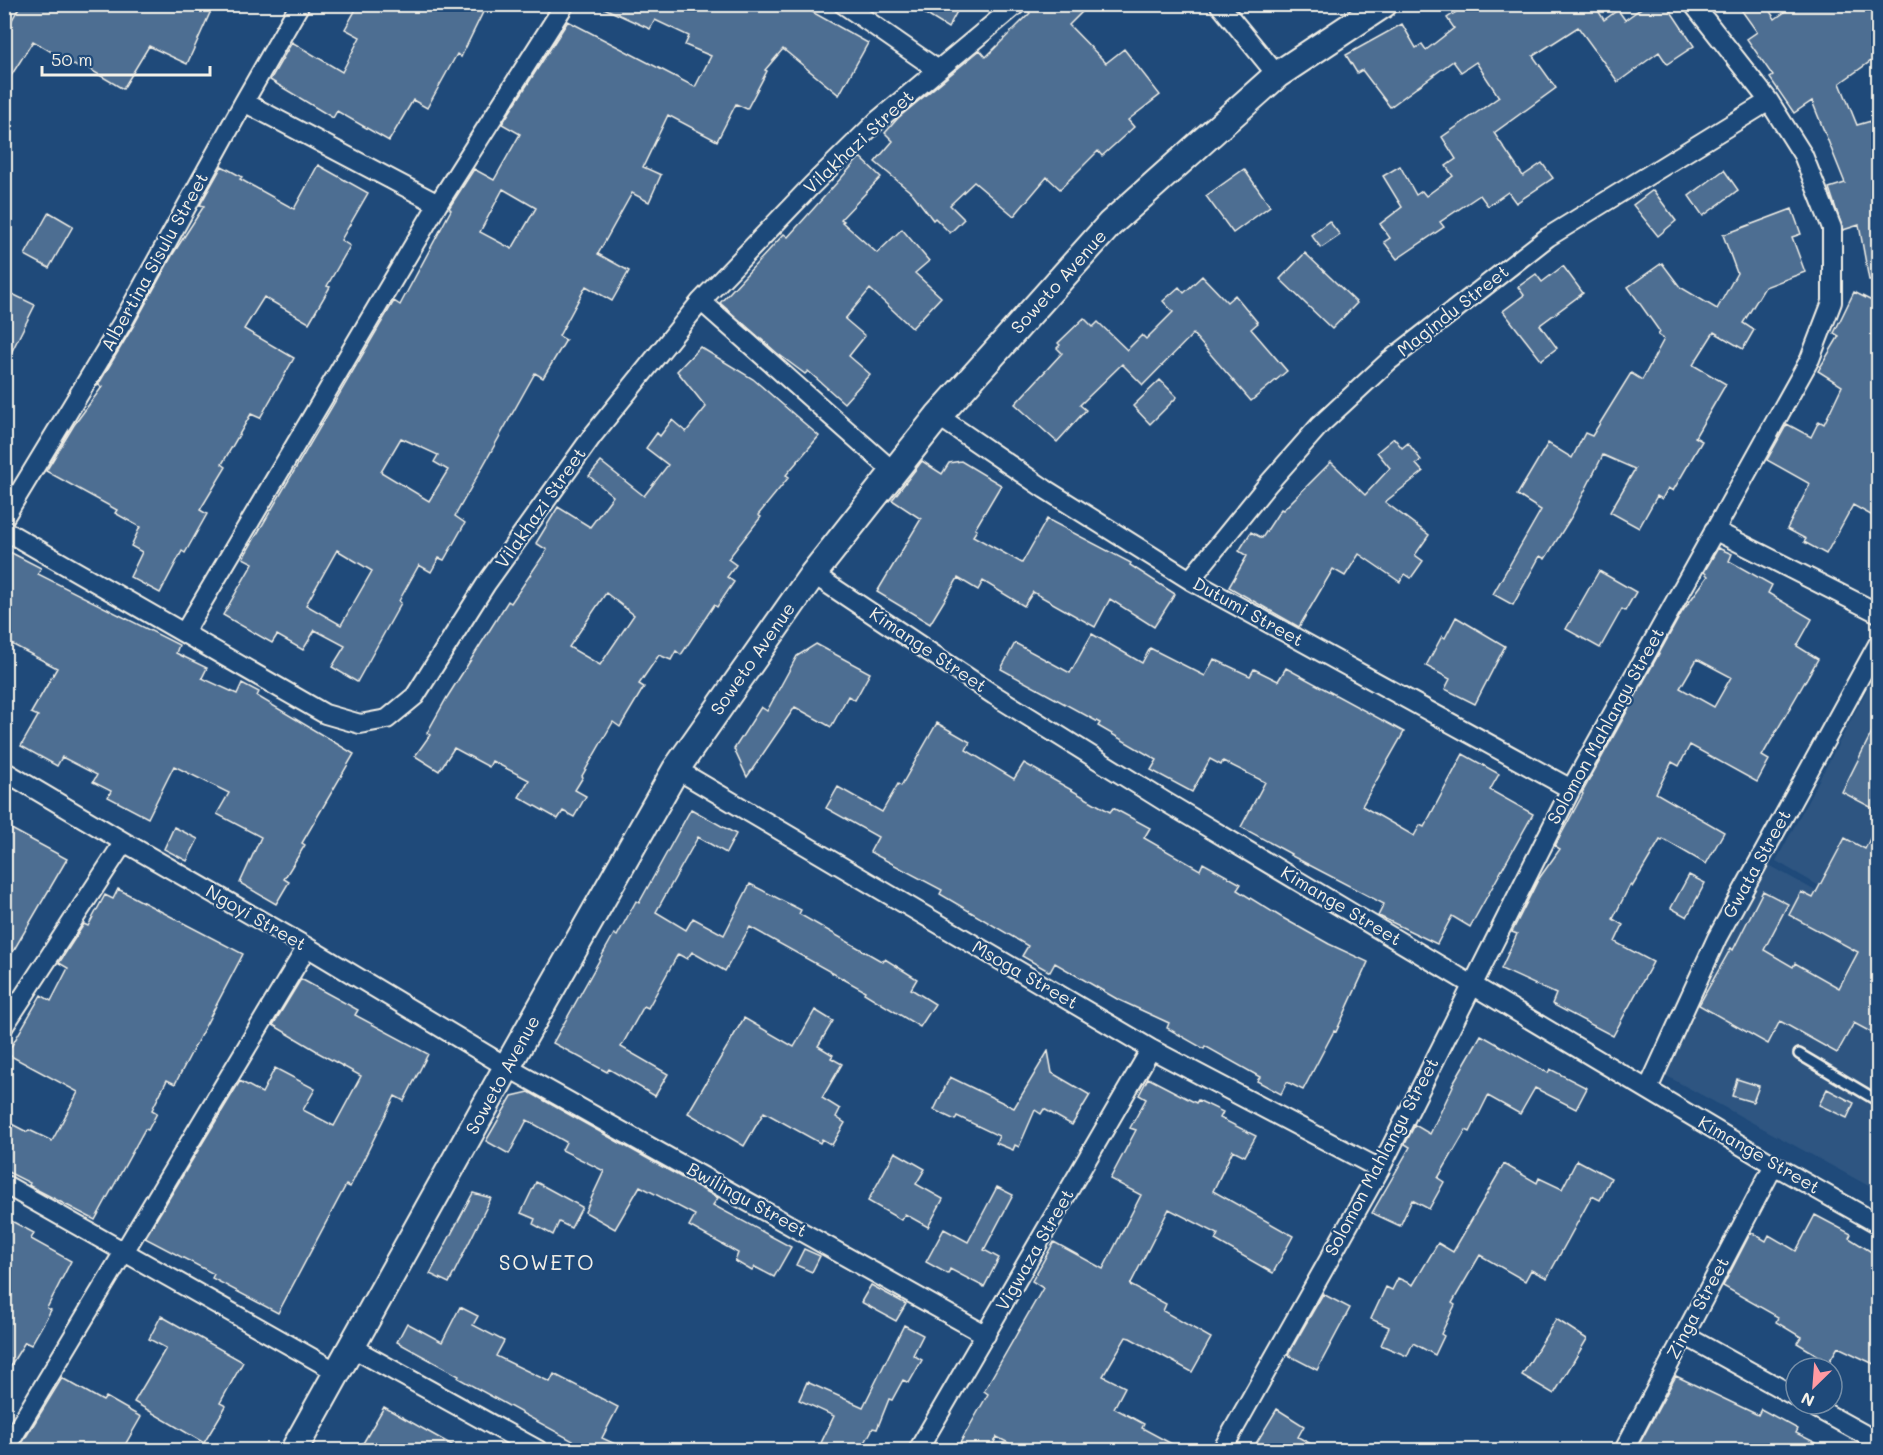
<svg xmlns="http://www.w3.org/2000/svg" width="1883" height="1455" font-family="Mali,sans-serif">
<rect width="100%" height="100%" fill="#1f4a7a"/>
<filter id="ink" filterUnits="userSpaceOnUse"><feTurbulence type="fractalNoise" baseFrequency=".0167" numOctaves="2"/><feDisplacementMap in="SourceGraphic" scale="12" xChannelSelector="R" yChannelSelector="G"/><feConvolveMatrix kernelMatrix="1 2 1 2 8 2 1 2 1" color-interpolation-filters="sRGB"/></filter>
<g filter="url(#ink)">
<path fill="#2d5581" d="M1878,669V920L1776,861Z
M1755,857L1878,926V1191L1652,1068L1674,1002L1708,945Z"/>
<path fill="#4d6e92" stroke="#f4f1e8" stroke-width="1.5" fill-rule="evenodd" d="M21,4H214L187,64L149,46L123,89L81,64L79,68L33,41L4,87V34Z
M359,4H487L461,57L457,54L427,108L413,100L389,141L337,111L333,118L270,80L292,42L342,72L360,37L345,29Z
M595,4H798L868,43L839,95L783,49L765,70L767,71L747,109L736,104L717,141L668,115L643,167L661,175L649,202L632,193L598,254L629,271L612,301L586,286L559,336L566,340L543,378L535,373L455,516L465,523L444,560L439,558L431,572L419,565L399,601L401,603L357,682L332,667L345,646L315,630L303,650L277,635L272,643L223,615L253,563L243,558L394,301L400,305L451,210L449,208L474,169L494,180L520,134L502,124L568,21L695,87L711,56L685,45L689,36L655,20L650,29ZM503,189L536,208L512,249L480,232ZM401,438L438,455L434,462L448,470L429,501L381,472ZM337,550L372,571L341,625L306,605Z
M909,4H961L948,28Z
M1028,4H1090L1069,25L1106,63L1124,49L1160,95L1128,120L1134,127L1102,156L1098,151L1060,189L1047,177L1014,216L974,182L950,205L964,219L950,233L935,218L933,220L913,194L875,162L893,141L885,133L898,118L980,50L986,57L1030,13L1026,10Z
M1452,4H1594L1604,20L1618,10L1625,20L1647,4H1666L1694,46L1667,64L1659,52L1618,82L1578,27L1533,56L1556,88L1494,133L1523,176L1542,163L1553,178L1516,203L1508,192L1488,206L1480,195L1440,222L1444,227L1397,259L1384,242L1390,238L1380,224L1402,207L1383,176L1400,166L1416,195L1422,191L1426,196L1453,176L1446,166L1456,159L1442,137L1499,97L1476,62L1461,72L1453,61L1390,107L1362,70L1357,73L1346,55L1402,24L1416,48L1422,44L1426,50L1454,28L1447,18L1456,12Z
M1737,4H1765L1775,19L1796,4H1878V56L1840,83L1857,125L1878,119V280H1869L1859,225L1843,230L1829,188L1845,183L1812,101L1794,113L1770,78L1773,76L1747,39L1757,32Z
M860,157L881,177L841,219L844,221L842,222L877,253L902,229L929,261L915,273L941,297L912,328L870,289L845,319L865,336L849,356L870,374L844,403L808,371L805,374L777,353L720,303L784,234L788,237Z
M318,165L368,193L341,240L350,246L327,286L330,287L309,323L264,297L244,329L294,358L260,418L251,414L222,464L226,467L200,510L207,514L185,553L182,551L160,593L130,577L142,552L131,546L140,527L115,513L117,510L46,471L74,425L102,387L98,385L134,325L173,254L204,206L200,205L222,166L242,177L240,179L294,209Z
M1244,169L1270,206L1233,233L1206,196Z
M1724,170L1738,190L1703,216L1689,196Z
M1653,190L1676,221L1658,236L1633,205Z
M1792,209L1801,234L1792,237L1805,272L1765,287L1743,323L1754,330L1743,349L1714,332L1693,365L1726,384L1695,437L1702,441L1673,491L1668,488L1662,499L1657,496L1639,528L1610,512L1635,469L1603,455L1572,516L1545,559L1540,556L1513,605L1493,594L1541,510L1517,495L1548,443L1572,458L1585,433L1592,436L1631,373L1642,380L1664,339L1658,335L1660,332L1628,287L1662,263L1680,287L1717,309L1737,273L1723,235Z
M49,212L73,226L49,268L25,255Z
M1329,221L1340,235L1321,248L1311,235Z
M1305,253L1357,303L1332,329L1280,279Z
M1563,266L1583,293L1540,325L1557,348L1541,360L1503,311L1524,295L1518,287L1536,274L1542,282Z
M1202,276L1227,302L1235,295L1258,323L1251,329L1287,371L1251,401L1193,334L1143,385L1122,364L1080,405L1086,410L1057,442L1015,404L1062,353L1057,348L1060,345L1058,343L1084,318L1093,327L1098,322L1127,350L1142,335L1146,339L1173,312L1163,301L1179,287L1184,293Z
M4,290L35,305L4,367Z
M1854,292L1878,304V519L1853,505L1826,554L1804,542L1806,539L1787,529L1810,484L1767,460L1787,424L1811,437L1819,421L1824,424L1842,386L1818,371L1839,336L1834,333Z
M700,347L753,379L819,436L786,475L789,477L758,515L761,517L728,559L736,565L727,577L734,582L717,607L714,605L681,655L676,651L671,660L659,655L639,684L644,687L620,727L613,722L582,776L583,777L575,790L586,796L574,817L563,811L558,819L519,797L529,780L492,761L489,767L454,748L439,771L415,756L430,735L427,733L446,699L484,639L508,601L511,603L547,550L536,543L558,507L590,527L613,496L589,476L601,462L644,496L668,465L646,448L657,433L660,436L672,420L686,432L706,407L677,371ZM606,593L634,615L600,665L569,647Z
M1160,380L1177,397L1150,424L1133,406Z
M1394,438L1402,448L1408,443L1421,460L1416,464L1423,472L1385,502L1429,535L1415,555L1423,561L1411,578L1405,574L1400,582L1359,554L1345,576L1333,569L1299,627L1229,587L1247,556L1239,551L1251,532L1262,538L1281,509L1283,510L1331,462L1365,495L1390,468L1377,452Z
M922,461L942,474L949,463L961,461L1001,485L975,529L977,530L973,536L1022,563L1047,519L1131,563L1130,565L1175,594L1154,627L1110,599L1095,627L1033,592L1024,606L983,581L978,590L958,578L930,624L877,592L921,519L892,500Z
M1718,548L1732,554L1729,561L1772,585L1768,593L1812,619L1797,646L1818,659L1762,756L1769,760L1757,782L1690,745L1679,766L1672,762L1656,793L1724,832L1706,864L1663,839L1662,841L1660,840L1632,887L1630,885L1613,919L1623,925L1615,942L1653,962L1613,1036L1552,1004L1556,994L1501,969L1517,934L1512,932L1538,880L1560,849L1555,846L1583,794L1582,793L1682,612L1708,576L1704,572ZM1697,659L1731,677L1714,707L1680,688Z
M4,549L41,568L38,574L179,645L176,653L207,668L202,678L237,694L242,683L259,692L257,696L354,754L302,843L305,845L284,879L289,882L276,904L240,883L261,837L217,814L229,793L174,766L148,818L108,797L111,791L93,782L97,775L62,757L57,766L21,746L38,716L31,713L57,668L4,640Z
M1599,571L1636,592L1625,611L1622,609L1600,648L1566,629Z
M1456,617L1505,646L1475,704L1445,689L1450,679L1426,666L1442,636L1445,638Z
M1092,634L1142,663L1150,648L1205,676L1214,659L1250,676L1254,669L1278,681L1286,668L1404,732L1362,806L1414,836L1420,825L1424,827L1463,754L1499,774L1490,790L1533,814L1470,927L1452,916L1437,944L1381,917L1378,916L1384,904L1290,855L1291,854L1241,827L1265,782L1223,761L1221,765L1210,759L1192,792L1151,770L1157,760L1098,726L1100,723L1001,669L1015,643L1070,673Z
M816,644L870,673L855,700L848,696L831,727L795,707L747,777L734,749L761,707L767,711L797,656Z
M1878,720V811L1842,792Z
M937,723L970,742L966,750L1014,779L1024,763L1110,812L1113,808L1150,828L1144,838L1200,870L1203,863L1241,884L1237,890L1281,917L1329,944L1368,962L1336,1032L1334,1031L1303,1090L1287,1082L1281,1094L1257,1081L1260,1077L1205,1046L1204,1049L1167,1028L1169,1023L1117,999L1055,963L1050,972L1022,956L1028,946L940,894L942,890L870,852L878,837L826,808L838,787L882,812L898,784L901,786Z
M691,809L736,834L726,853L698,837L656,912L686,930L693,918L724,935L750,884L801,910L799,914L883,962L885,959L917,979L911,989L935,1004L920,1027L864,993L865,991L750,927L725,971L692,952L687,959L678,954L648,1008L644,1006L621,1047L668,1074L655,1096L609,1069L607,1072L553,1043L614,934L617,936L636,901L639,903Z
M1878,822V1036L1854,1023L1837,1053L1780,1021L1768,1044L1699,1005L1731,948L1733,950L1763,891L1788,904L1764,950L1793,967L1795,963L1839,988L1858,952L1789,915L1801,892L1813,898L1845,838L1865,849Z
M4,825L67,859L4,967Z
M174,827L198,839L187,861L164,849Z
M1689,875L1705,883L1687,917L1671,908Z
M118,889L243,954L175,1084L167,1080L152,1110L157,1113L148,1130L145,1129L95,1220L32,1187L29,1185L30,1183L4,1170V1120L27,1132L29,1130L52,1141L78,1092L7,1054L41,995L51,1001L68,968L59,963L84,924L88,926L105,895L113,899Z
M301,979L358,1010L355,1015L428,1054L404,1101L395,1096L350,1187L346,1185L278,1313L212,1278L214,1274L145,1238L240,1081L262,1093L275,1068L315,1089L303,1110L334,1126L361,1076L317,1052V1051L273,1025Z
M815,1010L833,1021L818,1046L833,1055L831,1058L842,1064L822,1098L840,1109L836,1117L845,1123L832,1145L822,1139L820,1143L764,1112L744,1146L688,1113L744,1018L794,1047Z
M1481,1035L1548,1073L1550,1069L1587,1088L1576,1109L1535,1088L1520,1114L1488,1096L1470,1132L1466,1130L1438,1178L1444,1182L1429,1209L1412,1200L1400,1226L1372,1213L1410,1147L1405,1144L1415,1125L1430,1134L1453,1086L1452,1085Z
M1048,1051L1052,1073L1090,1095L1072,1125L1044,1109L1041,1114L1035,1110L1019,1147L1015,1145L1013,1150L996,1143L999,1136L957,1116L955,1120L934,1110L950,1077L1014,1108Z
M1148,1078L1196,1103L1198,1100L1223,1112L1220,1118L1256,1136L1245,1156L1233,1150L1213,1191L1293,1236L1273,1273L1215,1240L1218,1234L1169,1209L1130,1285L1166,1304L1163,1311L1211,1338L1192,1372L1130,1338L1126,1337L1103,1376L1125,1387L1114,1408L1144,1424L1142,1428L1183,1450H1022L997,1437L990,1450H956L988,1394L984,1391L1043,1288L1032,1281L1054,1242L1103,1269L1141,1195L1110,1179L1136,1130L1130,1128L1146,1099L1139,1095Z
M1737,1079L1759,1086L1753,1102L1732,1096Z
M1827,1089L1854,1103L1847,1118L1819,1105Z
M529,1092L718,1198L713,1205L791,1247L774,1277L755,1267L752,1271L735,1261L738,1253L689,1226L695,1215L640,1186L615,1229L585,1212L604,1171L562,1150L566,1142L527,1120L509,1154L486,1141L512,1096Z
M895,1152L925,1169L916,1184L943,1199L928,1227L905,1214L901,1220L868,1201Z
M1577,1160L1611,1178L1600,1200L1592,1196L1547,1278L1531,1270L1525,1281L1480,1255L1452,1303L1455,1305L1441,1334L1444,1336L1435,1355L1413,1343L1407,1356L1381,1345L1389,1327L1371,1319L1386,1287L1392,1290L1398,1278L1413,1285L1438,1243L1453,1252L1504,1164L1537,1183L1539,1178L1562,1189Z
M536,1182L582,1207L571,1228L559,1222L553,1235L533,1224L535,1219L521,1213Z
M997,1187L1013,1195L984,1250L999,1258L984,1287L950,1269L948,1274L926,1262L944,1229L968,1242Z
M473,1193L491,1198L449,1283L430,1274Z
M1815,1215L1851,1234L1849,1238L1878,1256V1366L1838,1347L1829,1362L1797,1343L1801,1337L1776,1322L1778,1317L1723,1286L1751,1232L1766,1241L1769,1235L1796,1251Z
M4,1217L34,1233L31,1239L71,1261L47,1308L51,1310L31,1345L25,1342L4,1376V1286L11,1274L4,1270Z
M804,1249L820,1256L812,1272L796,1265Z
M871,1285L906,1304L896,1321L861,1302Z
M1323,1294L1350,1308L1317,1370L1288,1355Z
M460,1307L478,1316L473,1325L504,1341L496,1356L550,1382L554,1374L618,1407L602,1438L628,1450H585L574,1445L575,1442L458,1378L459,1376L397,1342L407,1323L442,1342Z
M161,1316L243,1362L220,1403L226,1406L204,1443L134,1402L166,1348L149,1339Z
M1556,1319L1587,1339L1554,1394L1522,1375Z
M904,1325L923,1335L913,1355L922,1360L909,1383L903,1380L892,1400L889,1399L877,1429L873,1428L861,1450H836L821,1443L834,1416L799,1400L807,1382L863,1407Z
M1676,1376L1758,1415L1761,1409L1798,1429L1796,1433L1830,1450H1636Z
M62,1378L103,1401L106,1397L141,1417L122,1450H18Z
M384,1407L461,1450H359Z
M1277,1409L1304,1426L1298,1437L1322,1450H1252Z"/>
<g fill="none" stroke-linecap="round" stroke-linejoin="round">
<defs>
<path id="lane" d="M1799,1054L1878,1101"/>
<path id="street" d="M843,4L938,70
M1219,4L1277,75
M244,102L438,204
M701,301L894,472
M938,416L1045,489L1190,580L1571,789
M4,518L124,320L244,102L300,4
M4,530L325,714L360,724L387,719L415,696L486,584L593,435L701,301L811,186L877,121L1017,4
M1714,530L1878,613
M813,574L994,695L1164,801L1774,1165L1878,1224
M1190,580L1268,484L1320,425L1389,361L1548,237L1769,101
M184,633L438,204L565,4
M676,769L1151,1049L1380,1169
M4,771L124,842L307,947L507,1067L986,1335
M4,1026L124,842
M1648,1089L1717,938L1878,644
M4,1184L337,1372
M1684,1335L1796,1397
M351,1347L538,1450
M1809,1404L1878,1442
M5,1450L307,947
M918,1450L1151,1049
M1222,1450L1380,1169L1571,789L1810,359L1832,302V228L1803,155L1769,101L1693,4
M1624,1450L1774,1165"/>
<path id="secondary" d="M294,1450L507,1067L676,769L813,574L938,416L1110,224L1277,75L1384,4"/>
</defs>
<use href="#lane" stroke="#f4f1e8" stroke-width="14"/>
<use href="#street" stroke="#f4f1e8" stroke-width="22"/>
<use href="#secondary" stroke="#f4f1e8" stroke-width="30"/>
<use href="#lane" stroke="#1f4a7a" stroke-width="9"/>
<use href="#street" stroke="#1f4a7a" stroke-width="18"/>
<use href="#secondary" stroke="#1f4a7a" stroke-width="26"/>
</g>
</g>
<g text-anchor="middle" stroke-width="4.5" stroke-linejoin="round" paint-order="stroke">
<g font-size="18" fill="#f4f1e8" stroke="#1f4a7a">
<text transform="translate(859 142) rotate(-43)" y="6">Vilakhazi Street</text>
<text transform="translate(155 262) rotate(-61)" y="6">Albertina Sisulu Street</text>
<text transform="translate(1059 282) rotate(-48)" y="6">Soweto Avenue</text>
<text transform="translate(1453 311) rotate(-38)" y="6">Magindu Street</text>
<text transform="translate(541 508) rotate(-55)" y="6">Vilakhazi Street</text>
<text transform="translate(1248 612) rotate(29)" y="6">Dutumi Street</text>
<text transform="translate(928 650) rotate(34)" y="6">Kimange Street</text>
<text transform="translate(753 659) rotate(-55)" y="6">Soweto Avenue</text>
<text transform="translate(1606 726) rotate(-61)" y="6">Solomon Mahlangu Street</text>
<text transform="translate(1757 864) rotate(-61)" y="6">Gwata Street</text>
<text transform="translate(1341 906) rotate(31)" y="6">Kimange Street</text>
<text transform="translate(256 918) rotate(30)" y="6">Ngoyi Street</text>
<text transform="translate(1025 975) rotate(30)" y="6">Msoga Street</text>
<text transform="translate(503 1075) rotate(-61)" y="6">Soweto Avenue</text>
<text transform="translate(1759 1155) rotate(30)" y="6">Kimange Street</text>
<text transform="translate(1382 1157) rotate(-62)" y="6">Solomon Mahlangu Street</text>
<text transform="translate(747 1200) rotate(29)" y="6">Bwilingu Street</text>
<text transform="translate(1035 1250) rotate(-60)" y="6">Vigwaza Street</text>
<text transform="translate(1698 1308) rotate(-62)" y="6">Zinga Street</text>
</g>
<g font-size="21" letter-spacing="1.5" fill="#f4f1e8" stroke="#1f4a7a">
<text x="547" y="1270">SOWETO</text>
</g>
</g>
<rect width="1883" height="1455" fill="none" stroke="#1f4a7a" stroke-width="24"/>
<rect x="12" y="12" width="1859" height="1431" fill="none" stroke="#f4f1e8" stroke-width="2" filter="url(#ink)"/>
<g transform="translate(1814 1386) rotate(205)"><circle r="28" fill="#1f4a7a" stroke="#748da6" stroke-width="1.5"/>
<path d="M0-4.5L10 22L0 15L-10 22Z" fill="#ff9aa2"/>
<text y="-9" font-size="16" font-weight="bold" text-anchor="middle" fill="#f4f1e8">N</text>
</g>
<path d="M42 66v9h168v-9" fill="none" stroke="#f4f1e8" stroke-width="3"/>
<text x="51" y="66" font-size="18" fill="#f4f1e8" stroke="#1f4a7a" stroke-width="4.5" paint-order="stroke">50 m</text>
</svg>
